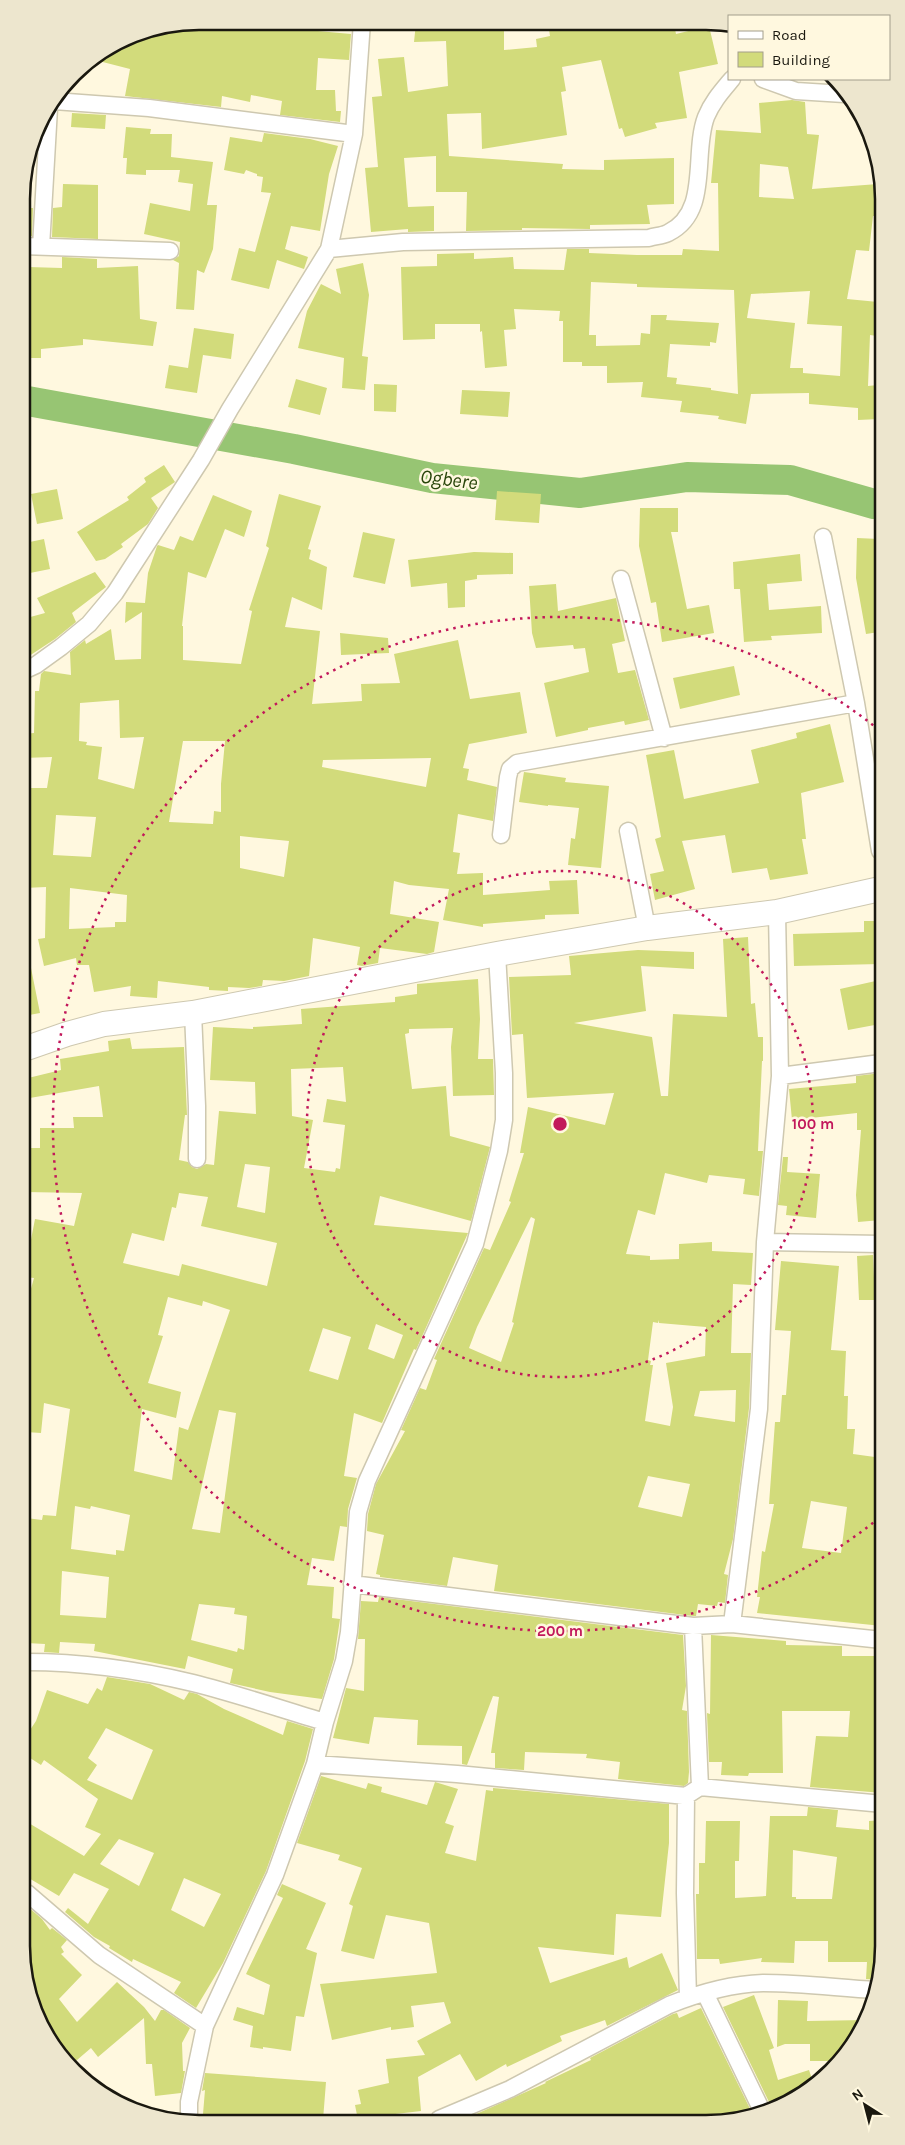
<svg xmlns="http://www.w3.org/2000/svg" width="905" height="2145" font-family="Karla,sans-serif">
<rect width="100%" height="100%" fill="#fff8df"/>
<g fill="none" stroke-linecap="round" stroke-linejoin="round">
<path stroke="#97c573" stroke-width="30" d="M22,400L294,449L432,478L580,493L687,477L790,480L874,504L879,503"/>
</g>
<path fill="#d2db7b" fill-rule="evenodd" d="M199,21L319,22L318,31L351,34L349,60L318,58L316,90H335L336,111H341L340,122L280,115L282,101L251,95L250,102L222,96L221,107L125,96L130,69L91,59L131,35Z
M416,23H504V50L537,47L536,39L550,36L548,23L674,24L676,34L709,26L718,64L679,72L687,118L655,123L657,128L625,137L622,128L619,129L601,60L562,67L566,91L561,92L567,135L482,149L481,113L447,114L449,156L563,164L562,169L604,170V160L674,158V204L647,205L650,224L590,225V229L522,228V230L466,231L467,192H436V156L404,158L408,207L434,206V231L408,232V229L371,232L365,168L378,167L372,97L382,96L378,59L404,57L408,92L448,86L446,41L414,42Z
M792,100L805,102L807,134L819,135L812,189L878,184V216H873L869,251L856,250L847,299L878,302L877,336L870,335L868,386L878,385L879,419L858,420V408L809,404V393L751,394L746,424L718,419L719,416L680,412L682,401L641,397L643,382L607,383V366H582V362H563V321H559L560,311L514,309L516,329L504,330L507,366L485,368L482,331L480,332V324H435V339L403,340L401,267L437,266V254L474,253V259L513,257L514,269L564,270L567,249H589V253L637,255H682L683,249L719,251L718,183H711L716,130L761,133L759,103ZM760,164L788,167L794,199L759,197ZM591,282L637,284V287L734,290L738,394L711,390V388L676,384L677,378L667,377L670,344L710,346V342L716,343L719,323L666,320L667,315H651L650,334L641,333L640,345L596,346V335H589ZM810,291L807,324L842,326L840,376L803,373V368H790L795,323L747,318L751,294Z
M72,113L106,115L105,129L71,127Z
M126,127L151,129L150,134H172L171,157L213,162L207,205H217L213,249L204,273L197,270L194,310L176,309L179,263L173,260L179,256L180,242L144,234L150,203L190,211L193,184L178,182L180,170H146V175L126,174L127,158H123Z
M264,133L310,139L338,146L329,174L320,231L291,226L285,249L308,257L304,269L277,260L269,289L231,280L239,248L255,252L271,193L261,192L263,177L257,176V174L246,170L244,174L224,170L230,137L262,142Z
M63,184L98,185V239L52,237L53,208L62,207Z
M22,208H33L32,236H22Z
M62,257L97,259V268L138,266L140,319L157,322L153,346L83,339V345L41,349V358H22V314L27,313L28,267L62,268Z
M363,263L369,295L362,356L368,357L365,390L342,388L344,358L298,348L307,311L321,284L341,294L336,269Z
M194,328L234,334L231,359L203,355L197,393L165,388L169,365L188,368Z
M296,379L327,388L320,415L288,407Z
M374,384L397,385L396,412L374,411Z
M462,390L510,392L508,417L460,414Z
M164,465L175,482L151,498L158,508L148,524L121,544L123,547L105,559L96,561L77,532L129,500L127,497L146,482L144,478Z
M57,489L63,519L37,524L31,494Z
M497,491L541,494L539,523L495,520Z
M279,494L321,506L308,549L311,550L309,559L327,567L322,610L292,597L285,627L320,631L312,704L362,701L361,684L400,683L394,654L458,640L470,699L520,692L527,733L469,744L463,768L469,769L467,780L497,787L493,821L458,814L453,852L460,853L457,874L483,873V895L550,890L549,881L577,880L579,914L545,915V919L483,924V927L443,920L449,889L409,885L394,881L390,914L439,922L434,952L427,954L380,948L378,963L362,966L357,965L360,947L313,938L309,976L284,981L263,980L262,986L249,988L228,987V991L209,990V987L158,981L157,998L130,996L131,986L94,992L89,965H77L76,958L44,966L38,939L45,938L46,887L24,888V788H47L52,757L23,758V734L34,733L35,691H39L41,674L44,671L71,675L70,652L85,640L86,644L111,629L115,660L141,659L142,612L125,623L126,602L145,603L148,573L157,546L158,545L174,550L180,536L193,541L213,495L252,511L244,537L225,529L206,578L188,572L182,626H183V660L241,664L252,611L249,610L269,548L266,546ZM119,700L120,738L144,737L134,789L98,779L102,747L86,745L87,742L79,741L80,703ZM183,741H225L221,784V812L214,811L213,824L169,822ZM431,758L426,787L322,767L323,760ZM56,815L96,817L91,857L53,855ZM240,836L289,841L284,877L240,868ZM70,888L127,895L126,922H115V927L69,929Z
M640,508H678V532H671L687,609L709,605L714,633L662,642L656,602L651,603L639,546Z
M363,532L395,539L385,584L353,577Z
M857,538L879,539V632L866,634L856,578Z
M44,539L50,569L30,573L25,543Z
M474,552L513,553V574L477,575V579L465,581V607L448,608L447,583L411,587L408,560Z
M800,554L802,581L767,584L769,610L821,606L822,633L771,636L772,640L744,642L740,589H734L733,562Z
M95,572L106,587L72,613L76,622L55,639L23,660V619L45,613L37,598Z
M556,584L558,611L616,598L625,641L612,644L618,673L635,670L649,720L625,725L624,721L588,728V730L556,737L544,683L589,672L585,648L574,649L573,645L536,648L532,633L529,586Z
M340,633L388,638L389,653L341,655Z
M734,666L740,695L680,709L673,678Z
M830,724L844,782L801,793L806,839H802L808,874L770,880L767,868L732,873L725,835L682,841L695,889L655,900L650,874L664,871L655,839L661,837L646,755L674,750L684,799L759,783L751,750L797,738L796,733Z
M524,772L566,778L565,782L609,786L601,868L568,865L571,838L575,839L579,808L548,805V806L519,802Z
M864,921H880V964L794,966L793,934L864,932Z
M748,937L751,1004L755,1003L758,1037H763V1061H762L758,1151H763L759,1196L743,1194L745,1179L709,1175L707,1183L665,1173L655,1215L638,1210L626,1254L650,1256V1260L679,1259V1244L712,1242V1251L753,1253L751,1285L733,1284L731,1353H751L749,1408L733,1539L724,1574L728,1575L725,1603L718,1602L717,1606L698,1604L696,1616H693L494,1591L498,1565L453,1557L447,1586L380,1577V1575L376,1574L384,1535L367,1531L368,1514L376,1484L405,1431L401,1430L420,1388L426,1390L437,1360L434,1359L484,1248L490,1250L511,1202L509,1201L524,1153H520L528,1107L605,1125L614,1093L527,1098L523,1034L512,1035L509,977L571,975L569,956L638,950L694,952V969L641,966L646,1011L574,1023L652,1037L661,1096H668L673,1014L727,1017L723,939ZM531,1217L535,1219L512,1322L514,1323L501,1362L469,1348L477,1327ZM659,1320V1323L706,1327L705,1356L666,1363L673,1407L670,1426L645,1421L653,1365H650L651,1361L648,1360L653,1322L658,1323ZM736,1390L735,1422L694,1416L700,1391ZM648,1476L690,1484L682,1517L638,1507Z
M31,968L40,1013L24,1016V969Z
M478,979L480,1019L478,1059H493L494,1095L453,1096L451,1047L453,1028L409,1029V1033L405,1034L412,1089L446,1086L450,1136L490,1147L471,1221L380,1196L374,1225L468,1233L416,1350L414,1349L382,1423L354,1413L344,1476L357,1478L348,1509L347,1527L340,1526L334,1561L312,1558L307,1585L334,1587L332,1618L340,1619L334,1659L322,1699L270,1692L230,1683L233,1669L188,1656L185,1669L94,1651L95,1644L60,1642L59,1653L44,1652L45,1644L26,1643L28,1594H26V1518L42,1520L43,1515L56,1516L70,1409L44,1403L41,1433L26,1432L25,1376L30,1356L25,1355L28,1318L25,1317V1310L34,1278L25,1277V1255H28L35,1219L74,1226L82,1193L25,1192V1148H40V1128H74L73,1117H103L99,1086L24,1099V1079L61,1070L60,1059L109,1051L108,1041L130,1038L132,1049L184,1047L187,1115H185L179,1160L188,1162L192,1167L197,1169L206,1164L214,1165L219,1111L256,1114L255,1082L210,1080L213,1027L253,1029V1027L302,1024L301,1009L395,1002V997L417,994V984ZM343,1067L346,1102L327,1099L323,1122L345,1125L340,1169L336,1168L335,1172L304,1168L313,1120L292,1116L291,1069ZM245,1164L270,1167L265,1213L237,1207ZM179,1193L208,1197L201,1226L277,1243L267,1286L182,1264L179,1276L123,1263L132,1233L164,1241L172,1207L176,1208ZM168,1297L202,1306L203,1301L230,1310L188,1430L179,1427L172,1480L134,1471L142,1409L176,1418L181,1392L148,1383L163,1336L158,1335ZM376,1324L403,1335L394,1359L368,1349ZM323,1328L351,1337L338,1380L309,1371ZM219,1410L236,1413L220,1533L192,1529ZM75,1506L90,1509L91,1506L130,1515L124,1551L116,1550V1555L71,1549ZM62,1571L109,1577L106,1618L60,1615ZM199,1604L235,1608L234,1614L247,1616L244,1650L238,1648L237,1652L191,1640Z
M880,980V1024L848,1030L840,989Z
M881,1073V1130H877L874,1198L881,1197V1220L858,1222L856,1195L861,1130H857V1113L792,1120L789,1089L856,1083V1076Z
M783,1157H788L787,1172L820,1174L816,1218L786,1215L787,1206L778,1205Z
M873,1255L875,1300H859L857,1256Z
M781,1261L839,1266L831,1350L846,1351L844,1396H848L847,1429H855L853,1454L882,1458V1503L874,1580L882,1579V1626L757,1613L760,1597H757L762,1551L765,1552L774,1504H769L775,1422H780L782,1395H786L791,1331L775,1330ZM811,1501L847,1507L841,1553L802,1548Z
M379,1597L683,1635L686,1686L682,1710L687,1711L689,1772L688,1783L684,1786L618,1779L620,1762L586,1758L587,1754L525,1752L524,1770L495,1768V1753H491L499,1697L493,1696L467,1765L462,1764V1746L417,1745L418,1720L374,1717L369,1744L333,1738L346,1688L364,1691L365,1639H358L361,1601L378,1602Z
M711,1635L786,1641V1645L842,1646V1656H879L878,1730L883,1731V1793L810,1787L816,1736L848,1737L850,1711H782L783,1773H749L748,1776L721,1775L722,1762H709L707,1713L710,1714Z
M107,1677L150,1684L184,1700L189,1692L197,1694L224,1709L283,1735L287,1721L313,1729L305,1761L266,1871L223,1963L196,2008L174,1993L181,1982L133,1959L132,1962L109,1948L110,1946L94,1937L65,1912L68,1908L88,1924L109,1889L74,1873L59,1896L27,1877V1822L84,1856L101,1834L85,1827L98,1799L44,1760L41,1765L27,1756L26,1736L36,1721L47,1690L88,1704L97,1688L102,1691ZM106,1728L153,1750L132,1800L87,1780L97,1765L88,1758ZM119,1839L154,1853L139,1886L100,1864ZM184,1878L221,1894L204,1927L171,1910Z
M321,1776L366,1789L368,1783L382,1787L381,1792L427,1805L435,1782L458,1789L445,1823L454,1826L445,1853L476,1861L486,1790L493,1791V1788L669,1804V1843L661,1917L616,1914L614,1955L538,1947L550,1983L627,1957L629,1968L662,1953L678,1990L607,2026L605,2020L560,2036L562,2041L507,2067L506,2064L476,2081L460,2054L418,2077L421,2111L387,2115L388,2119L358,2120L355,2105L361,2104L358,2090L389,2083L386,2059L425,2055L417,2041L451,2023L444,2002L411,2006L414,2027L391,2030V2027L332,2040L320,1984L437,1973L429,1923L386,1915L374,1959L341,1951L353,1906L349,1904L362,1868L338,1860L340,1855L297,1843Z
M808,1807L838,1810L836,1827L869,1830V1821L883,1820V1957L878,1980L866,1979L867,1962H828V1941H795L794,1963L761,1962L762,1958L720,1964L719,1959H697L696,1894H699V1863H705L706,1821H740L739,1861H735V1898L766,1896L770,1816H807ZM793,1850L837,1857L832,1899H796V1897H792Z
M282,1884L326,1903L306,1949L317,1953L304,2017L296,2016L291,2051L263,2047V2049L250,2047L253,2026L233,2020L237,2007L264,2015L270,1985L246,1974L283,1898L277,1895Z
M27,1906L42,1919L50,1930L52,1928L67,1940L61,1947L64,1952L61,1954L82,1975L59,1999L77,2022L117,1982L144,2007L155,2021L161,2010H164L190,2028L182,2043L183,2071H185L181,2093L155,2096L152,2064H146L144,2018L98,2057L91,2048L70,2066L45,2035L27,1992Z
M754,1995L774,2048L769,2050L778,2080L809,2070L814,2085L805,2094L781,2104V2103L771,2106L723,2007Z
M865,1999L874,2000L872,2007L865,2006Z
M778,2000L808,2001L807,2021L867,2020L847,2054L839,2061H810V2044H785L777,2047Z
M701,2008L754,2117L465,2119L546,2083L545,2082L591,2060L590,2058L673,2014L677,2013L679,2018Z
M205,2073L326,2082L323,2120H248V2118L203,2114L205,2090L202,2091Z"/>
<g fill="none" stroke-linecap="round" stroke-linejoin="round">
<defs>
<path id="street" d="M763,79L796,91L844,94
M54,101L149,108L354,134
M22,246L170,251
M41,247L49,108
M329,249L403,242L649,238C655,236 662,236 668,233C711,212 692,154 706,117C712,102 722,91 732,79
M823,537L856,703L880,851
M621,579L664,738
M23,671L36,665L61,647L89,624L115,593L201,460L230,409L329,249L354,134L362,22
M628,831L647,928
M501,835L508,777L510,769L517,763L856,703
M193,1013L197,1106V1159
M780,1076L881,1063
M765,1242L881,1244
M352,1584L693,1626L732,1624L882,1640
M732,1624L759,1409L765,1242L780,1076L777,912
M693,1626L700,1787
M26,1662C82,1662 139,1670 193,1683C237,1694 281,1709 325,1722
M315,1764L457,1774L686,1796L700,1787L883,1804
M686,1796L685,1893L688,1997
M27,1893L99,1955L205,2026
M705,1993L763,2113
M439,2119L510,2089L669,2005C699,1993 731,1984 763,1983C801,1983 839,1988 876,1990
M189,2120V2102L205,2026L275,1875L315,1764L325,1722L344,1661L349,1632L358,1512L367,1481L475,1244L499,1151L504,1120V1073L497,954"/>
<path id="secondary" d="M24,1049L67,1034L104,1024L193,1013L497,954L647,928L777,912L880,889"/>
</defs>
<use href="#street" stroke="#cec8b0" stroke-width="19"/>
<use href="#secondary" stroke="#cec8b0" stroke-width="26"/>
<use href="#street" stroke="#fff" stroke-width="16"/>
<use href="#secondary" stroke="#fff" stroke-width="24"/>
</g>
<g fill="none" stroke="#c2185b" stroke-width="2.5" stroke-dasharray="2.5 5">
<circle cx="560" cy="1124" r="253"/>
<path d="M879 1518A507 507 0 1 1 879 730"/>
</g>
<g text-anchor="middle" stroke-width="5" stroke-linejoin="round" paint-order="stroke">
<g font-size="20" font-style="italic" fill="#29450a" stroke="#fff8df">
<text transform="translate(449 479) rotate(7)" y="7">Ogbere</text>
</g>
</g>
<path d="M0 0H905V2145H0ZM199 30H706A169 169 0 0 1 875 199V1946A169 169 0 0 1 706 2115H199A169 169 0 0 1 30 1946V199A169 169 0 0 1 199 30Z" fill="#ede6ce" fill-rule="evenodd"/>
<path fill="none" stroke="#1a180f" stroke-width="2.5" d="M199 30H706A169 169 0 0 1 875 199V1946A169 169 0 0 1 706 2115H199A169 169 0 0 1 30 1946V199A169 169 0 0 1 199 30Z"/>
<circle cx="560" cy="1124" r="8" fill="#c2185b" stroke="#fff8df" stroke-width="2.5"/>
<g font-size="15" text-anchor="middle" font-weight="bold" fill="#c2185b" stroke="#fff8df" stroke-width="5" stroke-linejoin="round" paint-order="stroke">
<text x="813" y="1129">100 m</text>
<text x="560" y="1636">200 m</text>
</g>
<rect x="728" y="15" width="162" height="65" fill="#fff8df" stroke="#a39e8c"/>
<rect x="738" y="31" width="25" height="8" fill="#ffffff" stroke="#a39e8c"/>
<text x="772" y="40" font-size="15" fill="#1a180f">Road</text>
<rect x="738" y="52" width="25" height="15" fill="#d2db7b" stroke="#a39e8c"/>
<text x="772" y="65" font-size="15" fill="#1a180f">Building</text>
<g transform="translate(865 2105) rotate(324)" stroke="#fff8df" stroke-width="4" paint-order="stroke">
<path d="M0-4L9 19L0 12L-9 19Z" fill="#1a180f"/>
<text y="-8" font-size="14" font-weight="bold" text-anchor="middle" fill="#1a180f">N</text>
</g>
</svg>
